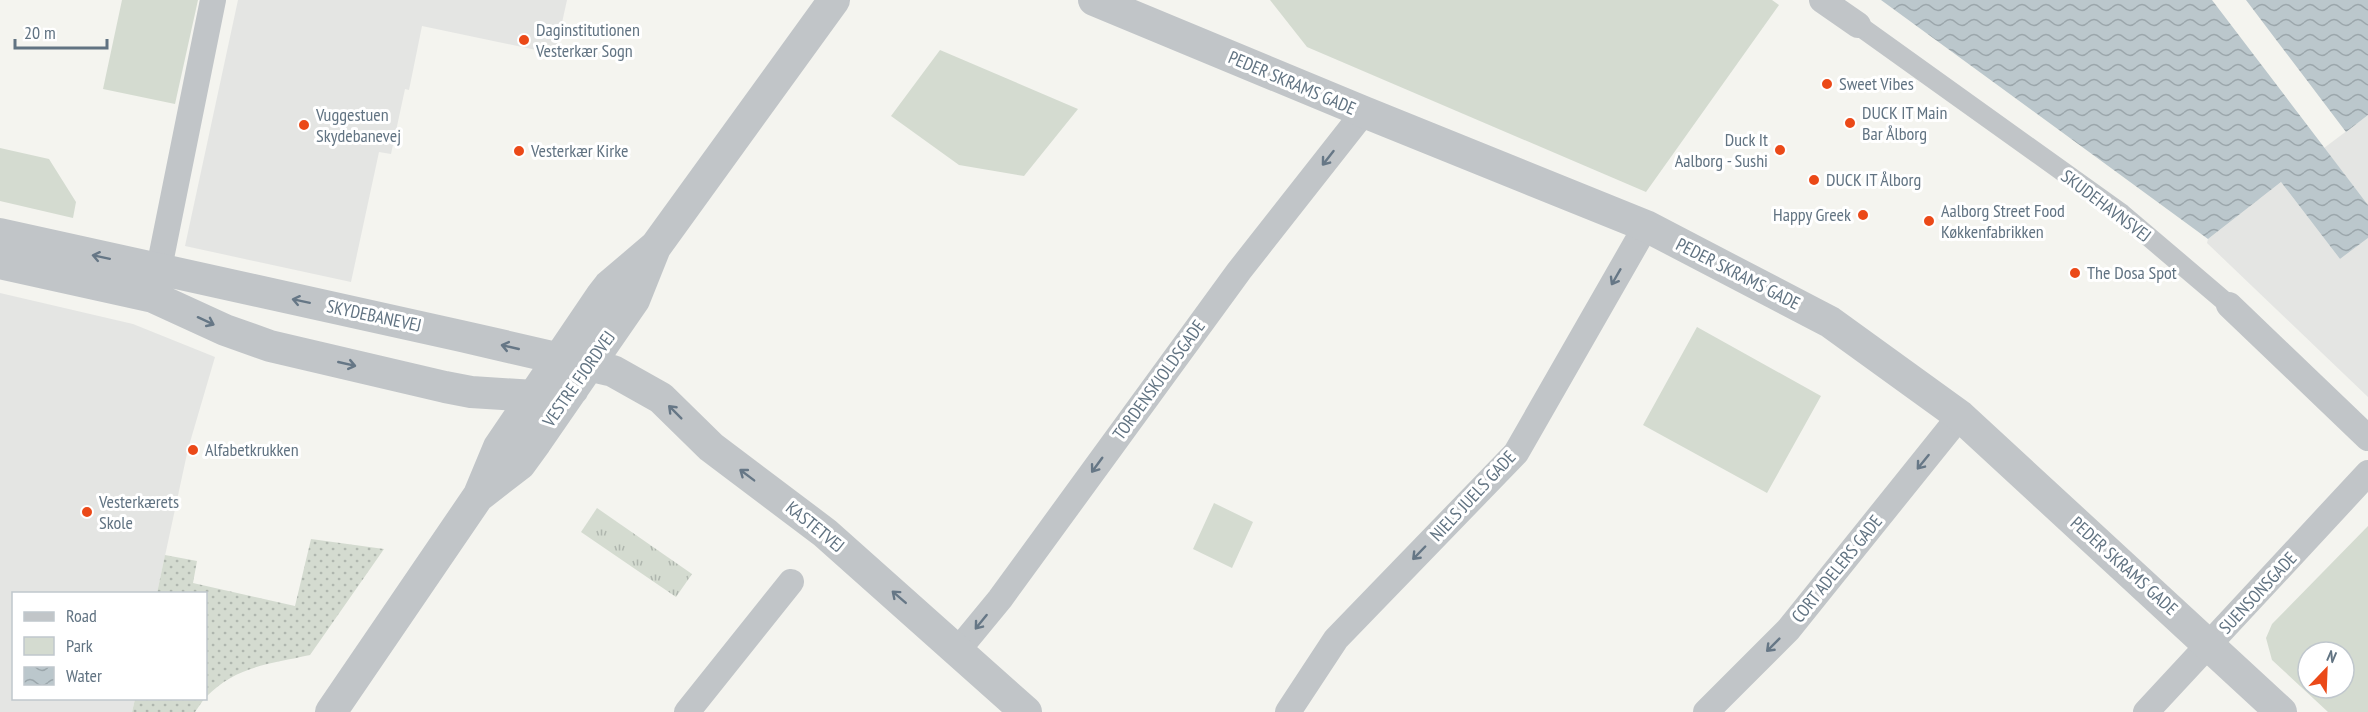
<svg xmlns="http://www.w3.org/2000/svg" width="2368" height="712" font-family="'PT Sans Narrow',sans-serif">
<defs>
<pattern id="grass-tufts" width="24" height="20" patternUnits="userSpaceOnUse" patternTransform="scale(1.5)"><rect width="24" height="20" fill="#d4dbd0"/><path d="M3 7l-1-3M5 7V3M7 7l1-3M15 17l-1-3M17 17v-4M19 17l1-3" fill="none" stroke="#afb6ae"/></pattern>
<pattern id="garden-dots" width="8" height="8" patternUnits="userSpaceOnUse" patternTransform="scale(1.5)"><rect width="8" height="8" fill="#d4dbd0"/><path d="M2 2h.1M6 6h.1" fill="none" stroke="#afb6ae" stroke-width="1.8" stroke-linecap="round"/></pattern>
<pattern id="water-waves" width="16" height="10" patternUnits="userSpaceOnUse" patternTransform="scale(1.5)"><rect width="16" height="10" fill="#bbc7cc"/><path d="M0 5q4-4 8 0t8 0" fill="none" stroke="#9ba6ab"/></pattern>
</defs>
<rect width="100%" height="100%" fill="#f4f4ef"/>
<path fill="#e4e5e3" d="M238,0H567L555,54L422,26L409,90L405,89L391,154L379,152L351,282L185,246Z
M2368,115V205L2324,148Z
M2281,182L2340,259L2368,238V397L2207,243L2208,239Z
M0,293L133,324L215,357L188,449L157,593L14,594V698L135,699L132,712H0Z"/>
<path fill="url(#grass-tufts)" d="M597,508L692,574L676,597L581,532Z"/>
<path fill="#d4dbd0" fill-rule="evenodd" d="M122,0H198L175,104L103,89Z
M1270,0H1772L1779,5L1646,192L1307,47Z
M940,50L1078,109L1024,176L959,165L891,116Z
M0,148L49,159L76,202L73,218L0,201Z
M1697,327L1821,396L1767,493L1643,425Z
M1214,503L1253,522L1232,568L1193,549Z
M2368,526V712H2328L2272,660L2266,638L2272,624ZM2308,652H2344V688H2308Z"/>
<path fill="url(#garden-dots)" d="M311,539L384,549L310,655C270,664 236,666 206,697V594L157,593L165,555L197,561L193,583L295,606Z
M135,699V698L204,699L195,712H132Z"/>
<path fill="url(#water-waves)" d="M1881,0H2212L2368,205V238L2340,259L2281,182L2208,239Z
M2246,0H2368V115L2346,132Z"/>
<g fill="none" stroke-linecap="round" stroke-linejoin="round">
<path stroke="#c1c5c8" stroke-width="20" d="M1858,25L2122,214L2229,305"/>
<path stroke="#c1c5c8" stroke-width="26" d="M1822,0L1858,25
M155,288L213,0
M2229,305L2368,438
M958,650L1000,599L1239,271L1364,112
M687,712L791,582
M1288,712L1336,639L1516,453L1646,226
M1706,712L1788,630L1960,416
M2146,712L2368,473"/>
<path stroke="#c1c5c8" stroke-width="32" d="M1094,0L1364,112L1646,226L1830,322L1960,416L2281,712
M0,234L461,336L613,371L661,398L711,447L825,533L1026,712
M0,263L153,297L225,330L270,346L445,387L471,392L534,396L573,389
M480,495L520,464L536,442L634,300L654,250
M331,712L479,495L499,447L602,295L609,286L656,246L834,0"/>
</g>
<defs><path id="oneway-shaft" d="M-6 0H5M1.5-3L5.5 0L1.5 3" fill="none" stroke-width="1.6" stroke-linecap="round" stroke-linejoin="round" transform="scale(1.5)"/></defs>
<g stroke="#667786">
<use href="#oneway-shaft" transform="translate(1328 158) rotate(128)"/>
<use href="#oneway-shaft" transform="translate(101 257) rotate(-168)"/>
<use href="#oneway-shaft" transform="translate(1616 277) rotate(120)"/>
<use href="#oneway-shaft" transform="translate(301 301) rotate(-168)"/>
<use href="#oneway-shaft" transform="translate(206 321) rotate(25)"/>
<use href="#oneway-shaft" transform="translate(510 347) rotate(-167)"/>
<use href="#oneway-shaft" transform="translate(347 364) rotate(13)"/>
<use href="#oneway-shaft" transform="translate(675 412) rotate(-135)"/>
<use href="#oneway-shaft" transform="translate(1923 462) rotate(129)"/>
<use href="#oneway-shaft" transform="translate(1097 465) rotate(126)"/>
<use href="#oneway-shaft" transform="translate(747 475) rotate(-143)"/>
<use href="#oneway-shaft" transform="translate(1419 553) rotate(134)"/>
<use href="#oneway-shaft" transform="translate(899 597) rotate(-139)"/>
<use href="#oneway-shaft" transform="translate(981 622) rotate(129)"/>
<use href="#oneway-shaft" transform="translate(1773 645) rotate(135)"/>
</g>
<g fill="#eb4918" stroke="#fff" stroke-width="2">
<circle cx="524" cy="40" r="6"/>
<circle cx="1827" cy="84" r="6"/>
<circle cx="1850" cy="123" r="6"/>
<circle cx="304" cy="125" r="6"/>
<circle cx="1780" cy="150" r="6"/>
<circle cx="519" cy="151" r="6"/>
<circle cx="1814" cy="180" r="6"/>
<circle cx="1863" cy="215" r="6"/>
<circle cx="1929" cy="221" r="6"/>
<circle cx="2075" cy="273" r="6"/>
<circle cx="193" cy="450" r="6"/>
<circle cx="87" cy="512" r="6"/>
</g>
<g text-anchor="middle" stroke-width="6" stroke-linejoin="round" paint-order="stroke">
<g font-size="18" fill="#617382" stroke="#fff" text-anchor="start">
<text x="536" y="36">Daginstitutionen<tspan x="536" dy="21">Vesterkær Sogn</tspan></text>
<text x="1839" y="90">Sweet Vibes</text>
<text x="1862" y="119">DUCK IT Main<tspan x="1862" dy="21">Bar Ålborg</tspan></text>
<text x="316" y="121">Vuggestuen<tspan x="316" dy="21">Skydebanevej</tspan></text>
<text x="1768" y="146" text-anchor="end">Duck It<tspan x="1768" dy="21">Aalborg - Sushi</tspan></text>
<text x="531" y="157">Vesterkær Kirke</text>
<text x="1826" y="186">DUCK IT Ålborg</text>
<text x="1941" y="217">Aalborg Street Food<tspan x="1941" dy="21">Køkkenfabrikken</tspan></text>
<text x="1851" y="221" text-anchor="end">Happy Greek</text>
<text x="2087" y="279">The Dosa Spot</text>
<text x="205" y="456">Alfabetkrukken</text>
<text x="99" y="508">Vesterkærets<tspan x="99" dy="21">Skole</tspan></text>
</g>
<g font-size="18" fill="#617382" stroke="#fff">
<text transform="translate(1292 83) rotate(23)" y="6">PEDER SKRAMS GADE</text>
<text transform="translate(2106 206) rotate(37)" y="6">SKUDEHAVNSVEJ</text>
<text transform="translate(1738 274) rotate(27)" y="6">PEDER SKRAMS GADE</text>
<text transform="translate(374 316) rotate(12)" y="6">SKYDEBANEVEJ</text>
<text transform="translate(579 379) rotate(-55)" y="6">VESTRE FJORDVEJ</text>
<text transform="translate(1159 380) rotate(-54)" y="6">TORDENSKJOLDSGADE</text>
<text transform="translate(1473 496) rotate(-47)" y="6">NIELS JUELS GADE</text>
<text transform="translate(815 527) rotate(39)" y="6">KASTETVEJ</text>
<text transform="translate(2124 566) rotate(42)" y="6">PEDER SKRAMS GADE</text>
<text transform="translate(1837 569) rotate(-51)" y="6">CORT ADELERS GADE</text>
<text transform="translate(2258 593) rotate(-47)" y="6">SUENSONSGADE</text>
</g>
</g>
<rect x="12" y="592" width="195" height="108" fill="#ffffff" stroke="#c0c7cd" stroke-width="1.5"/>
<rect x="24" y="612" width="30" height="9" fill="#c1c5c8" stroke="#c0c7cd" stroke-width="1.5"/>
<text x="66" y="622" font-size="18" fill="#617382">Road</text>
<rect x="24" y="637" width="30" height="18" fill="#d4dbd0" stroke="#c0c7cd" stroke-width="1.5"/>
<text x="66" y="652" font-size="18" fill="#617382">Park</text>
<rect x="24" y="667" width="30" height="18" fill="url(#water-waves)" stroke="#c0c7cd" stroke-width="1.5"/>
<text x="66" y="682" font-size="18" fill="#617382">Water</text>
<g transform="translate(2326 670) rotate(23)"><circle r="28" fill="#ffffff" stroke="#c0c7cd" stroke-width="1.5"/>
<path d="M0-4.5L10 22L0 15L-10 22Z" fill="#eb4918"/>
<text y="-9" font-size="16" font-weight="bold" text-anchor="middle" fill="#617382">N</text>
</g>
<path d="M15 39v9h92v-9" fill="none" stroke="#617382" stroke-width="3"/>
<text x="24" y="39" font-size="18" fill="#617382" stroke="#ffffff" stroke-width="4.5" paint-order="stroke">20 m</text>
</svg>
